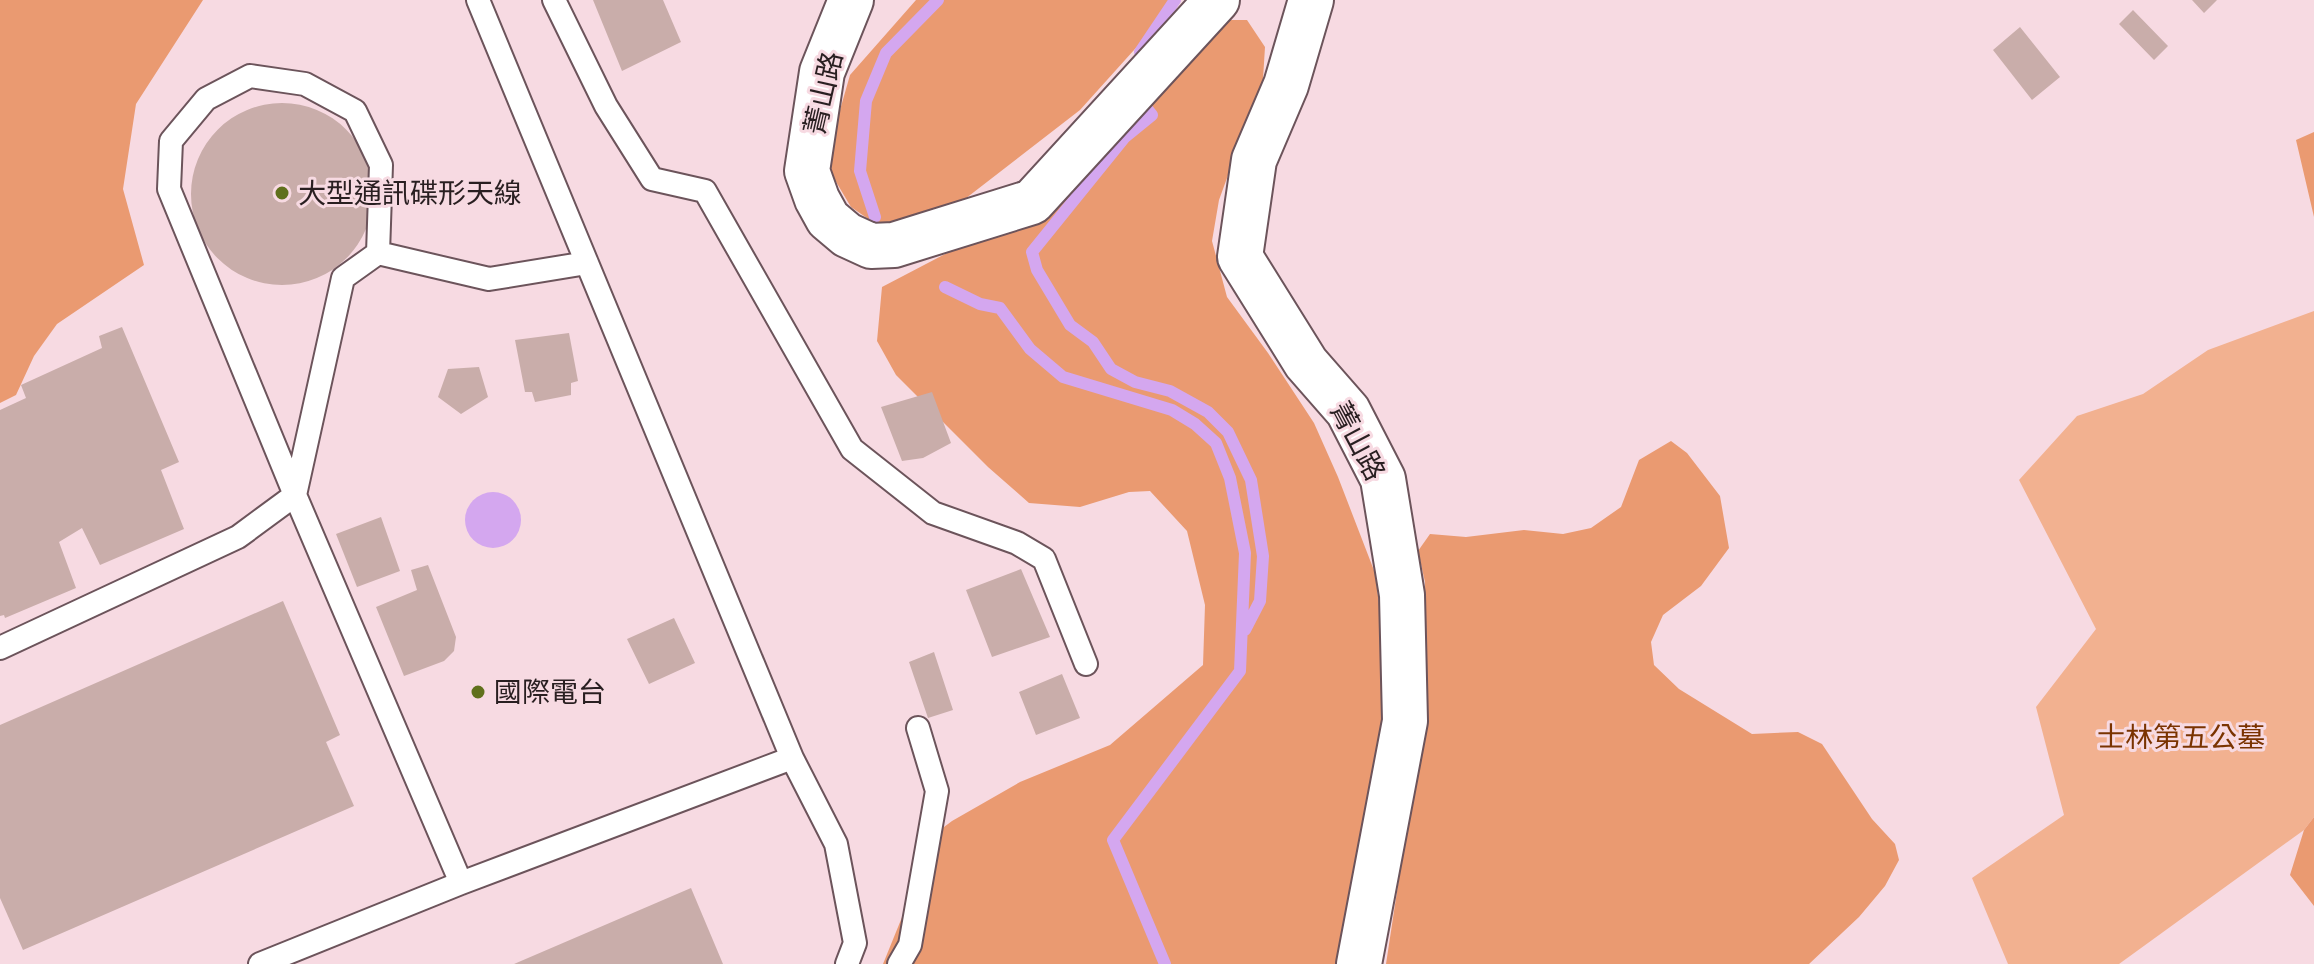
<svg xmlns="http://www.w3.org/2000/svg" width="2314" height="964" font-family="'Space Grotesk','Noto Sans TC',sans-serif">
<rect width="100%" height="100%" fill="#f7dae2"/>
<path fill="#f2b190" d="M2314,311V817L2304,830L2119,964H2008L1972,878L2064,815L2036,707L2096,629L2019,480L2077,416L2143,394L2208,350Z"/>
<path fill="#ea9a71" d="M0,0H203L136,104L123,189L144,265L57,324L34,356L16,395L0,403Z
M916,0H1179L1080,110L952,209L880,227L851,207L829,170L834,131L850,75Z
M1228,20H1247L1265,47L1263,79L1219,200L1212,241L1227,297L1268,353L1314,423L1338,477L1375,573L1382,627L1381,747L1338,964H883L909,900L924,842L952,821L1020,782L1110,745L1203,665L1205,605L1187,531L1150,491L1129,492L1080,507L1029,503L988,467L896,375L877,341L882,287L970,241Z
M2314,132V217L2296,140Z
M1671,441L1687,453L1720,496L1729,548L1701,586L1663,615L1651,642L1654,665L1679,689L1752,734L1798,732L1822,744L1872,819L1895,844L1899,860L1885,886L1859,917L1809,964H1386L1426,701L1425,582L1418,551L1430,534L1466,537L1524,530L1563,534L1591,528L1621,507L1639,460Z
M2314,817V906L2290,875L2304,830Z"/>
<path fill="#d4a7ef" d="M465 520a28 28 0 1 1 56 0a28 28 0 1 1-56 0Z"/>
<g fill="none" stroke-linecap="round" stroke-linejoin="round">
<path stroke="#d4a7ef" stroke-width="12" d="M1140,52L1175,0
M1148,110L1152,115L1125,137L1032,252L1037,270L1070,325L1093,342L1111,369L1135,382L1170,391L1208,412L1228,432L1251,480L1263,556L1260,601L1245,630
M875,217L860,171L866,101L886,53L938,0
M945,287L980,304L1000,308L1030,349L1063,377L1172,410L1195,424L1216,443L1230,478L1245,553L1240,671L1113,840L1165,964"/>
</g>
<path fill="#c9adaa" d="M593,0H663L681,42L622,71Z
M2192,0H2217L2204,13Z
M2133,10L2168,46L2154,60L2119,24Z
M2020,27L2060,77L2032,100L1993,50Z
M191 194a91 91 0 1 1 182 0a91 91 0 1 1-182 0Z
M122,327L179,462L161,470L184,529L100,565L82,528L59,542L76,588L5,618L4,615L0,616V410L26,398L21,385L102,348L99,336Z
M569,333L578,381L571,383V395L535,402L532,392H525L515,340Z
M479,367L488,397L461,414L438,397L448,369Z
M932,392L951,443L923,458L902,461L881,407Z
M381,517L400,571L357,587L336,534Z
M428,565L456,637L454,651L444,661L404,676L376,607L417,590L411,570Z
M1021,569L1050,637L992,657L966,590Z
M283,601L340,735L326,742L354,806L23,950L0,898V725Z
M674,618L695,663L649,684L627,639Z
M934,652L953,710L928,718L909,662Z
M1062,674L1080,718L1036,735L1019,692Z
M691,888L723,964H514Z"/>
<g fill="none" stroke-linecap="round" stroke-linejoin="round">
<defs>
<path id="service" d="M478,0L792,758
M554,0L606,106L652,179L705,191L852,449L933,513L1017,543L1044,559L1086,664
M378,253L381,165L355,111L305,84L250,76L206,99L171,141L169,189L295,495L461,883
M0,648L238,537L295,495L343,278L378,253L489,279L587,263
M260,964L461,883L792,758L836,844L855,943L847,964
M899,964L910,945L937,791L918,728"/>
<path id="tertiary" d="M851,0L822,72L807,171L817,199L828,219L847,235L871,246L894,245L1032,202L1217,0
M1311,0L1286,85L1254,160L1240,257L1306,363L1348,411L1383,479L1402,595L1405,721L1359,964"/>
</defs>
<use href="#service" stroke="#6c545b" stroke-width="26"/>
<use href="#tertiary" stroke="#6c545b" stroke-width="48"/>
<use href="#service" stroke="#fff" stroke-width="22"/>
<use href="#tertiary" stroke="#fff" stroke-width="44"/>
</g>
<g fill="#60701c" stroke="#f7dae2" stroke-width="3">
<circle cx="282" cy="193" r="8"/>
<circle cx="478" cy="692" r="8"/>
</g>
<g text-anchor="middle" stroke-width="6" stroke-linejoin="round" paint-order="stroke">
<g font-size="28" fill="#291f21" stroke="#f7dae2">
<text transform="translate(823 93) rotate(-77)" y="10">菁山路</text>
<text transform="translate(1358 441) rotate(62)" y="10">菁山路</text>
</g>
<g font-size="28" fill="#291f21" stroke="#f7dae2" text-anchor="start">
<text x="298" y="203">大型通訊碟形天線</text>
<text x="494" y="702">國際電台</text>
</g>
<g font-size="28" fill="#7a3300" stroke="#f7dae2">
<text x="2181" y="747">士林第五公墓</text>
</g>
</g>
</svg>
